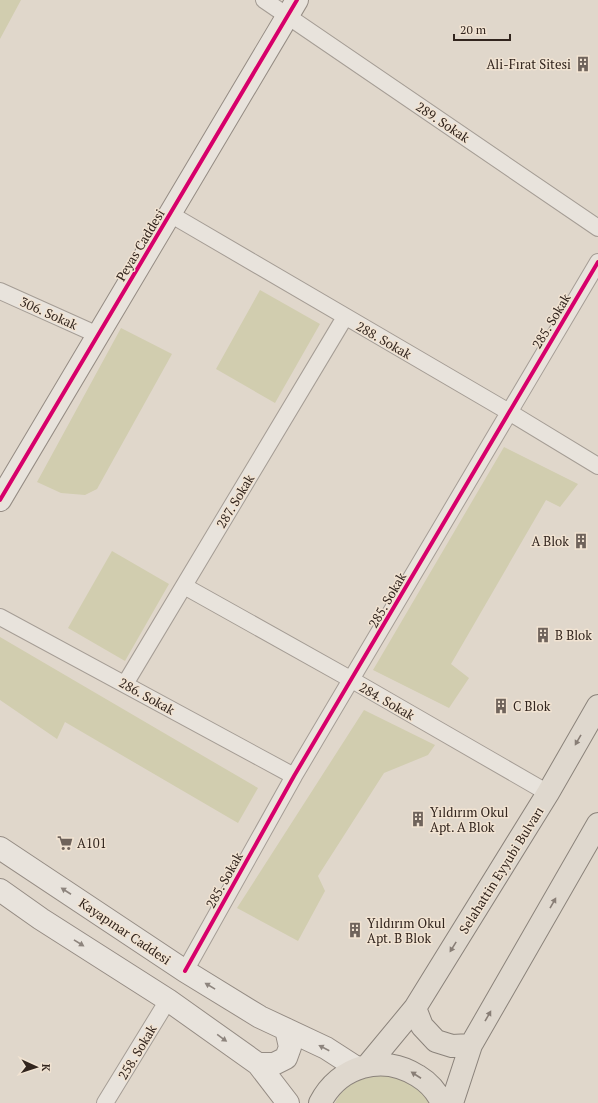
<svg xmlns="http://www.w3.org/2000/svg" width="598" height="1103" font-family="'PT Serif',serif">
<rect width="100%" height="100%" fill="#e0d7cb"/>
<path fill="#d1cdaf" d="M0,0H21L0,39Z
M260,290L320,324L275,403L216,369Z
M121,328L172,354L97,489L85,495L61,493L37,482Z
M504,447L578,484L560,507L546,500L451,664L469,678L449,708L373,670Z
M112,551L169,584L125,661L68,628Z
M0,637L258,788L238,823L65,722L57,739L0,700Z
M364,710L435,745L428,755L384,773L318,876L325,891L298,941L237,908Z
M384,1075C410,1079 414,1083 431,1103H335C345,1083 363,1077 384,1075Z"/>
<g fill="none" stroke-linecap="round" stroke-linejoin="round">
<defs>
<path id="street" d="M264,0L598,228
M170,214L509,412L598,466
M0,291L98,335
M184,586L352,680L548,793
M0,617L294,776
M125,684L345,317
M185,971L294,776L598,262
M105,1103L168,1000"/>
<path id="secondary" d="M0,500L297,0
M0,848L185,971L260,1017L326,1048L357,1068
M0,890L41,919L168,1000L258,1064L288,1103
M258,1064H274L286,1058L290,1047L286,1029"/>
<path id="primary" d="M415,1008L422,1026L436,1041L452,1046L471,1045
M367,1066L415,1008L548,793L598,706
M320,1103C339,1066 382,1053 418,1076C428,1082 437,1092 442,1103
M452,1103L471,1045L598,824"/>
</defs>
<use href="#street" stroke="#a59d95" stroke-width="18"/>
<use href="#secondary" stroke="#958c84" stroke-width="24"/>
<use href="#primary" stroke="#8b837b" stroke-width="24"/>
<use href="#street" stroke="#e8e3dc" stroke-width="16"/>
<use href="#secondary" stroke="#e8e3dc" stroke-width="22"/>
<use href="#primary" stroke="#dfd8ce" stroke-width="22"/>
<defs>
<path id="cycleway" d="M0,500L297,0
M185,971L294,776L598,262"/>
</defs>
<use href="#cycleway" stroke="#f1e3d2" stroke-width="6"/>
<use href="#cycleway" stroke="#d6006c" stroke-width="4"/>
</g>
<defs><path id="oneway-solid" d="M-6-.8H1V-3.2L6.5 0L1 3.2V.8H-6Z"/></defs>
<g fill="#887e76">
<use href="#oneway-solid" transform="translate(578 740) rotate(120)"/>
<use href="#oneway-solid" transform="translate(553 903) rotate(-60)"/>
<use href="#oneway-solid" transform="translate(453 947) rotate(122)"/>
<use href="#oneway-solid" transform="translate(488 1016) rotate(-60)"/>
<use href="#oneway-solid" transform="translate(416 1075) rotate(-147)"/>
</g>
<g fill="#8d847d">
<use href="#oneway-solid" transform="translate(66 891) rotate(-147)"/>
<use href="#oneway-solid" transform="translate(79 943) rotate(32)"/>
<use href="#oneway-solid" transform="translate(210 986) rotate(-149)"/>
<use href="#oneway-solid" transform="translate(222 1038) rotate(36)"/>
<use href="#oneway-solid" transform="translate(324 1048) rotate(-152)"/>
</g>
<defs>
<symbol id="building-bare" viewBox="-9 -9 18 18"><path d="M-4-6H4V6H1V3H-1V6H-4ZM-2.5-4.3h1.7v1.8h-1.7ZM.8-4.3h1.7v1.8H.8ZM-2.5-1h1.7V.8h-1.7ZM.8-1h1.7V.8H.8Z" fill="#6f635b" stroke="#f1e3d2" stroke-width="2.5" paint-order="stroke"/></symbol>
<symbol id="supermarket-bare" viewBox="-9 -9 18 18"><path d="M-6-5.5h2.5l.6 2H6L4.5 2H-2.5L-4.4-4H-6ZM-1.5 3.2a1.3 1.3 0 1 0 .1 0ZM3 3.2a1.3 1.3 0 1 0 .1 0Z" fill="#6f635b" stroke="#f1e3d2" stroke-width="2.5" paint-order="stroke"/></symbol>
</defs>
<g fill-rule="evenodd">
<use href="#building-bare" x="572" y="53" width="22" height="22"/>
<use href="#building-bare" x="570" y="530" width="22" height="22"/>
<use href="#building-bare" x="532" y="624" width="22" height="22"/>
<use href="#building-bare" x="490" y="695" width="22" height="22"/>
<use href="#building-bare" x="407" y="808" width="22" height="22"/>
<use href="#supermarket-bare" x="54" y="832" width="22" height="22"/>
<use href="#building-bare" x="344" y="919" width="22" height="22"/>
</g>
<g text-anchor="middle" stroke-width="3" stroke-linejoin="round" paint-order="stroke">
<g font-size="13" fill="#32251e" stroke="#f1e3d2" text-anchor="start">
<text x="571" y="69" text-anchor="end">Ali-Fırat Sitesi</text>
<text x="569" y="546" text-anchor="end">A Blok</text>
<text x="555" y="640">B Blok</text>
<text x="513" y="711">C Blok</text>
<text x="430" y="817">Yıldırım Okul<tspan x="430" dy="15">Apt. A Blok</tspan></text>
<text x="77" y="848">A101</text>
<text x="367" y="928">Yıldırım Okul<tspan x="367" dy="15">Apt. B Blok</tspan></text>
</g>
<g font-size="13" fill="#32251e" stroke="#f1e3d2">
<text transform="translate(443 122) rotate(34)" y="5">289. Sokak</text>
<text transform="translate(140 245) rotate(-59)" y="5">Peyas Caddesi</text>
<text transform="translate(49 313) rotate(24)" y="5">306. Sokak</text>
<text transform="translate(551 321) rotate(-59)" y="5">285. Sokak</text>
<text transform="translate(384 340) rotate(30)" y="5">288. Sokak</text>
<text transform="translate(235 501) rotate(-59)" y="5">287. Sokak</text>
<text transform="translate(387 600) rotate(-60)" y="5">285. Sokak</text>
<text transform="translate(147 696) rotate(29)" y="5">286. Sokak</text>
<text transform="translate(387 701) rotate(30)" y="5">284. Sokak</text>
<text transform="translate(501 870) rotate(-58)" y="5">Selahattin Eyyubi Bulvarı</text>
<text transform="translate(224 880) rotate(-61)" y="5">285. Sokak</text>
<text transform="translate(125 931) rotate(34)" y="5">Kayapınar Caddesi</text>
<text transform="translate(137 1052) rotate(-59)" y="5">258. Sokak</text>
</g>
</g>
<g transform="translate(36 1067) rotate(93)" stroke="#f1e3d2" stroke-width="3" paint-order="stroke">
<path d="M0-3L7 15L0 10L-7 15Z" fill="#32251e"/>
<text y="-6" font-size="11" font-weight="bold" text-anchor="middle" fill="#32251e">K</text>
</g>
<path d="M454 34v6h56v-6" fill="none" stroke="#32251e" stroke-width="2"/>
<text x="460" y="34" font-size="12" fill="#32251e" stroke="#f1e3d2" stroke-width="3" paint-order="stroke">20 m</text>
</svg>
